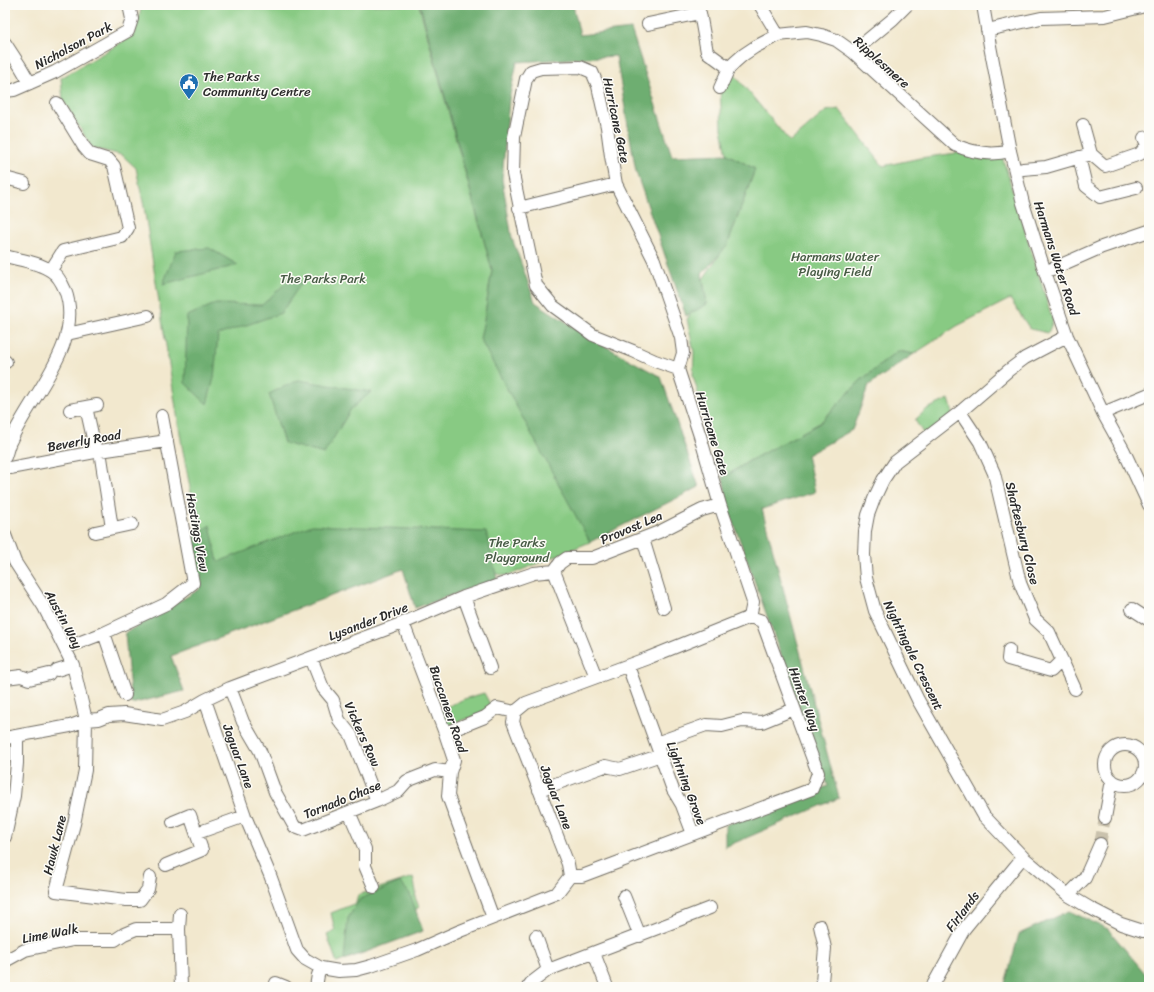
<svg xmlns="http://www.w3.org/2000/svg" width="1154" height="992" font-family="Sriracha,sans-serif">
<rect width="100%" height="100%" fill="#fdfcf7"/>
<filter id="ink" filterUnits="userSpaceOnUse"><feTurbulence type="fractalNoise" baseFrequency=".025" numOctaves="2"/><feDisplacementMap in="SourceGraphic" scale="8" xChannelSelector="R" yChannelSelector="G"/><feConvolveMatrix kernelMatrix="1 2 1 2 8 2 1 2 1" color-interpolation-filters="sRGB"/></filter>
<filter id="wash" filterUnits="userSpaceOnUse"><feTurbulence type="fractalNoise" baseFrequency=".012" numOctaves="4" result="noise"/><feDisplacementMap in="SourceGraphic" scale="16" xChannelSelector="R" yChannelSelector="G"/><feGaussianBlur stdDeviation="0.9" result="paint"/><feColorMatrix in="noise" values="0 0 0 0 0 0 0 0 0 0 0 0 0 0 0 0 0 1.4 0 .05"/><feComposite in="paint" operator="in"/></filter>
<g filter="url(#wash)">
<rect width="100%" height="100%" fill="#f2e8ce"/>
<path fill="#88ca83" stroke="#5a7a57" d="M148,5H419L492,270L485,314L590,542L507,576L313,534L206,571L182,446L144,207L136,168L122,155L92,148L63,100L61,78L134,35L141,9Z
M729,68L790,142L826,111L839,109L883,166L920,158L971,151L1001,153L1053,321L1048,333L1030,329L1010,299L957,326L914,354L898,351L860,381L820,423L749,461L723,478L693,376L694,352L687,319L692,312L707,304L703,279L729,241L755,169L727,154L722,129L720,88Z
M949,399L954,416L926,438L915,420L927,409Z
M484,693L490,704L489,708L478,715L449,725L440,710L464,699Z
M413,877L416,891L415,897L419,907L414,911L420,929L337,963L327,935L335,931L331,913L356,903L358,895Z"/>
<path fill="#6eae71" stroke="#4c6c4e" d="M420,5H573L580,35L631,29L672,156L727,154L755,169L727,246L702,274L707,304L686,316L636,172L616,56L517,62L509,100L502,179L512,238L535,302L594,340L661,377L699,487L590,542L480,339L485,314L492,270Z
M209,248L238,265L163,284L176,251Z
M289,280L302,282L281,313L218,335L214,378L207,404L185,383L187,316L215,304L262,305Z
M898,351L914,354L869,385L852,430L807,455L815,492L762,509L839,798L725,847V825L828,786L729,510L723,478L749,461L820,423L860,381Z
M298,380L371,392L351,409L324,454L284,443L269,394Z
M210,525L218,562L312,525L486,532L497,579L415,608L403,569L171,656L184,691L131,704L125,633L200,589L190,540Z
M400,882L410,894L423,931L344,960L348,918L360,899Z
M1069,911L1108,929L1149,978V987H1004L1019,934Z"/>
</g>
<g filter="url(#ink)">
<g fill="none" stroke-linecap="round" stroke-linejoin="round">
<path stroke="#cac2ad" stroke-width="12" stroke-dasharray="12 6" stroke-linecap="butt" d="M1100,844L1105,818"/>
<defs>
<path id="minor" d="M760,5L778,35
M983,5L990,46L1010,151L1023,203L1045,272L1067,336L1103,413L1124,451L1149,505
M648,24L700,13L707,52L729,68
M987,30L1041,18L1105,16L1149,5
M5,43L20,66L30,83
M853,52L893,19L907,5
M720,88L729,68L735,62L743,55L755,47L778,35L807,32L821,35L836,40L853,52L955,145C973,153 991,156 1010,151
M5,91L14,90L55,72L128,31L132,19L129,5
M1083,125L1091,154
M1079,157L1086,186L1100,197L1136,188
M1015,171L1023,169L1046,167L1091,154L1105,166L1140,154L1147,145L1144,138L1149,137
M5,178L24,183
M519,208L616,184
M5,256C20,260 39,262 51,271C58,275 62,283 65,290C85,342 31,395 11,440C8,445 7,452 5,457
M51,270L63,251L122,237L128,228L114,166L109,160L90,154L84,147L57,103
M1045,272L1102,247L1149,231
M67,334L148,316
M1067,336L1025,358L1009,370L960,412L895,462L883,480L874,499L868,515L865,531L864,555L866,578L875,611L918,700L984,816L1023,857L1068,895L1090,908L1121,924L1143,931H1149
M5,361L6,362
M678,369L655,361L633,351L593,335L553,306L536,285L513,174L514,137L526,79L531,71L541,68L580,67L592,72L598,86L607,127L611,156L616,184L654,260L681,338L683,353L678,369L700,436L720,505L753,602L750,617
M86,407L96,452
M70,410L97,405
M960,412L980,442L994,473L1020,583L1035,619L1049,632L1075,689
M1103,413L1149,394
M100,451L112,528
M5,467L10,468L100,451L167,441
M95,532L132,524
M5,535L15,562L44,607L73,665L86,720L85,770L74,824L56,891L126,900H140L148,889L150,877
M643,539L664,608
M554,571L560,563L567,558H592L659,532L702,510L720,505
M464,597L490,668
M1132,609L1149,620
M403,623L445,733L454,760L450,772L448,796L493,918
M104,633L125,695
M65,648L104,633L166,604L193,583L162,416
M1009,650L1008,659L1051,671L1062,660
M311,658L323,688L333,700L339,720L351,735L377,801
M628,666L673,790L682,805L693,834
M57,670L73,665
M6,678L21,676L29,679L49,674
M230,688L243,722L260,751L275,792L293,824L295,827L303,830L377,801L398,791L407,781L435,770L450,772
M205,700L245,816L270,875L297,950L305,959L321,968L339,971L356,970L371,966L417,950L460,931L557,893L570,876L568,864L513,722L515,712L526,703L648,658L750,617
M445,733L485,717L497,708L515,712
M5,738L70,726L86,720L99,719L109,715L124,714L162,720L185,712L205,700L230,688L403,623L464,597L534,573L554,571L596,677
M656,743L706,725L722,726L742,721L762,722L794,709
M1105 765a20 20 0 1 1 40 0a20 20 0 1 1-40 0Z
M539,790L605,766L620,769L661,755
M349,812L365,849V866L374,887
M1105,818L1112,780
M197,833L245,816
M5,837L14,796L17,763V736
M166,865L202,850L190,815L173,822
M570,876H582L812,789L818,773L762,621L750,617
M1068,895L1085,878L1100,844
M624,896L640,936
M179,929L180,914
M536,936L548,970
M594,953L607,987
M5,961L25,950L73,940H115L124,934L136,929H179L181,987
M276,983L286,987
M316,987L318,975L321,968
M528,987L531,983L548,970L710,908
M819,987L822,982L825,948L820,926
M932,987L964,929L1023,857"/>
</defs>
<use href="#minor" stroke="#716d64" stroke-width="14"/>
<use href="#minor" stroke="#fff" stroke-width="12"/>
</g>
</g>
<defs>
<symbol id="civic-pin" viewBox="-11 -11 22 30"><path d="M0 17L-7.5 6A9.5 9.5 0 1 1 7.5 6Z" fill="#1f6fb2" stroke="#fdfcf7"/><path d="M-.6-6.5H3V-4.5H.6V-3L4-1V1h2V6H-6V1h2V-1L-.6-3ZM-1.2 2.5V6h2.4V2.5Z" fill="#fff"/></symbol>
</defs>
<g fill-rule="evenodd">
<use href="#civic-pin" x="178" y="72" width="22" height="30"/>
</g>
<g text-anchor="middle" stroke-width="3" stroke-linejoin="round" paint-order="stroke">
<g font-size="13" fill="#2b2b2b" stroke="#fdfcf7">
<text transform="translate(73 45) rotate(-28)" y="5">Nicholson Park</text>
<text transform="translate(882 62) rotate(42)" y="5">Ripplesmere</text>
<text transform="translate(617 120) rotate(78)" y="5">Hurricane Gate</text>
<text transform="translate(1057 258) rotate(72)" y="5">Harmans Water Road</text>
<text transform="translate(713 433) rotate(73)" y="5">Hurricane Gate</text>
<text transform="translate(84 440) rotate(-10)" y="5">Beverly Road</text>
<text transform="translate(631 527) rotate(-23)" y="5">Provost Lea</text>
<text transform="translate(198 532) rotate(80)" y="5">Hastings View</text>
<text transform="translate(1023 533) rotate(76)" y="5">Shaftesbury Close</text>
<text transform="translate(64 619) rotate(62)" y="5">Austin Way</text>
<text transform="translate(368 621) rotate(-21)" y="5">Lysander Drive</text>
<text transform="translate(914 655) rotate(64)" y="5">Nightingale Crescent</text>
<text transform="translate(805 699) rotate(70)" y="5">Hunter Way</text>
<text transform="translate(449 709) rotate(71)" y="5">Buccaneer Road</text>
<text transform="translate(363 734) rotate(66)" y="5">Vickers Row</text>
<text transform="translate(239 756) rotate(70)" y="5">Jaguar Lane</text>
<text transform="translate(687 783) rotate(69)" y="5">Lightning Grove</text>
<text transform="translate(557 797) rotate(69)" y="5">Jaguar Lane</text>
<text transform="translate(342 799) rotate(-22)" y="5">Tornado Chase</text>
<text transform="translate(54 845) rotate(-76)" y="5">Hawk Lane</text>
<text transform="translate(962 911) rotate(-53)" y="5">Firlands</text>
<text transform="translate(50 933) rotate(-11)" y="5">Lime Walk</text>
</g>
<g font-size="13" fill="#2b2b2b" stroke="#fdfcf7" text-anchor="start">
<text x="203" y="81">The Parks<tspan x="203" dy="15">Community Centre</tspan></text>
</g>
<g font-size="13" fill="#475b45" stroke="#fdfcf7">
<text x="835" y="261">Harmans Water<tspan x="835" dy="15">Playing Field</tspan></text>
<text x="323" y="283">The Parks Park</text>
<text x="517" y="547">The Parks<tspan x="517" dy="15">Playground</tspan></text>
</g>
</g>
<rect width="1154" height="992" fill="none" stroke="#fdfcf7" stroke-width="20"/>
</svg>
